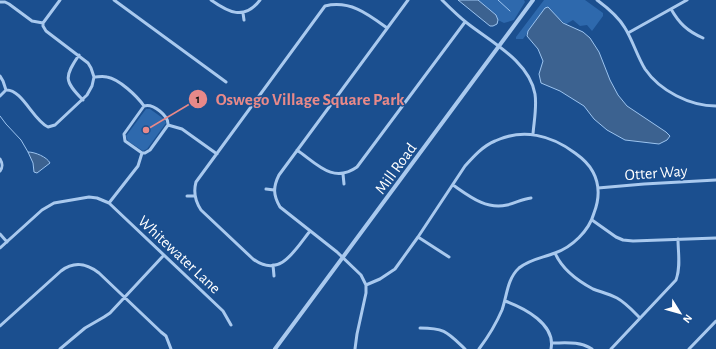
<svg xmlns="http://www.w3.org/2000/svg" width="716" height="349" font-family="'Alegreya Sans',sans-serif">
<rect width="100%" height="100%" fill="#1b4f8f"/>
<path fill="#2e69ad" d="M478,0H524L525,2L514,20L504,23L498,20L496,15Z
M544,0H585L603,13V16L592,31L587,25L580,26L573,20L566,24L545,8L523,39H516V37Z
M146,109H150L164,119L166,123L147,149L143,151L128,141L126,136Z"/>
<path fill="#3c6290" stroke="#9cc4f0" d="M458,0H478L496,15L498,20L497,24L493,26H490Z
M548,7L563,23L583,32L590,38L599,52L610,80L618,95L627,106L666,132L670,136L667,140L659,144L625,140L607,130L594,119L584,106L560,91L541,83L539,74L543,61L538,49L527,36L528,31L545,8Z
M28,152C35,152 47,157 50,163L37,173L34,172L33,163Z"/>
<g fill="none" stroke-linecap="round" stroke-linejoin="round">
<path stroke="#9cc4f0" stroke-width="1" d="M498,0L510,11
M0,116L6,124L21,140L28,152"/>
<path stroke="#a9c9ee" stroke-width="3" d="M114,0L226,82
M211,0C228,12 244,21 260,0
M442,0C450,8 458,16 467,23C491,42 529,61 535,94C537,107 534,121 533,134
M597,0C608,8 618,16 625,28C633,41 637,56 645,69C660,91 690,106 716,106
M0,2H5L9,4L32,21L43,23V26L46,31L88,63L91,68L94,77L92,86L87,95L55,125L48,127C33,120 22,89 6,90L3,81L0,76
M671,9C679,23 687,31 703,38
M243,13L244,20
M43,23L60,0
M628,33L687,0
M79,55C64,77 64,81 83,100
M94,77C98,77 102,76 107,77C119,79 137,96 144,106C153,103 169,116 168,125L182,129L217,154
M0,96L6,90
M297,150C317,164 333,184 357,167L465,22
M142,153L125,141L124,134L144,106
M0,159C3,164 3,167 0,171
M343,174L344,184
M453,185C469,196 486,210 507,205C516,203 522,199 531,198
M598,188L644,184L716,180
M266,189L274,190
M187,196H195
M109,203L138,166L142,153H145L150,150L168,125
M592,220L616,237L623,240L633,241L716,238
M310,231C295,250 280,279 253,259L201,210C195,201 193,193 196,182L325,6C350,0 368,14 387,28
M0,234L7,242
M418,237L449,257
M0,248L42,210L54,203L89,197L97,198L109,203L223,311L231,325
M555,253C562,269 578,281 593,289C601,292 609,294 617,298C626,303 633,311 640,318
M273,265L274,276
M366,285L380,279L395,269L418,237L465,166C474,156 483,146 495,141C523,128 551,135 575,153C582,158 589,164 593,172C600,185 599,200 594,213C589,231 572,247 555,253C542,258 530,259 519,268C507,279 507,296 502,310C496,324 488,337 479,349
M505,301C524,308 556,324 551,349
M0,326L61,271C74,261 86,263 99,273L161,332L166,336L171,349
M420,328C445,328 447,332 465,349
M552,343C566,343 579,341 592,349
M60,349L85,328L104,317L110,313L164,255
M355,349L357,334L366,293V285L361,275L337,252L280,207C273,195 273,187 279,175L408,0
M611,349L676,280C681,267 678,252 678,239
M689,349L716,321"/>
<path stroke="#a9c9ee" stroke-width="4" d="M275,349L533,0"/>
</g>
<g text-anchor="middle" stroke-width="3" stroke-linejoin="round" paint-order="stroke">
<g font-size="16" fill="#fff" stroke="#1b4f8f">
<text transform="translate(395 168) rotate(-54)" y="6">Mill Road</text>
<text transform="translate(656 172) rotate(-4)" y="6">Otter Way</text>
<text transform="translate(180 254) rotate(43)" y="6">Whitewater Lane</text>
</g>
</g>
<path fill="none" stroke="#e88989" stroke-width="1.5" d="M146 130L198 99"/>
<g fill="#e88989" stroke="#1b4f8f" stroke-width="1.5">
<circle cx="146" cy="130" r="4"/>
<circle cx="198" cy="99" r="10"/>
</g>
<g font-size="12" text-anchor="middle" font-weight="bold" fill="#111">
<text x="198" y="103">1</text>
</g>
<g font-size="17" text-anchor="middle" font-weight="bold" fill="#e88989" stroke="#1b4f8f" stroke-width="3" stroke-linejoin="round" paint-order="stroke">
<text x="310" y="105">Oswego Village Square Park</text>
</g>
<g transform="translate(680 313) rotate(127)" stroke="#1b4f8f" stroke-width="3" paint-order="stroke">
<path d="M0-3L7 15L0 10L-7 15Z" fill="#ffffff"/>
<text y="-6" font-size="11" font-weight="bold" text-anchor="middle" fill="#ffffff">N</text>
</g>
</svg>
